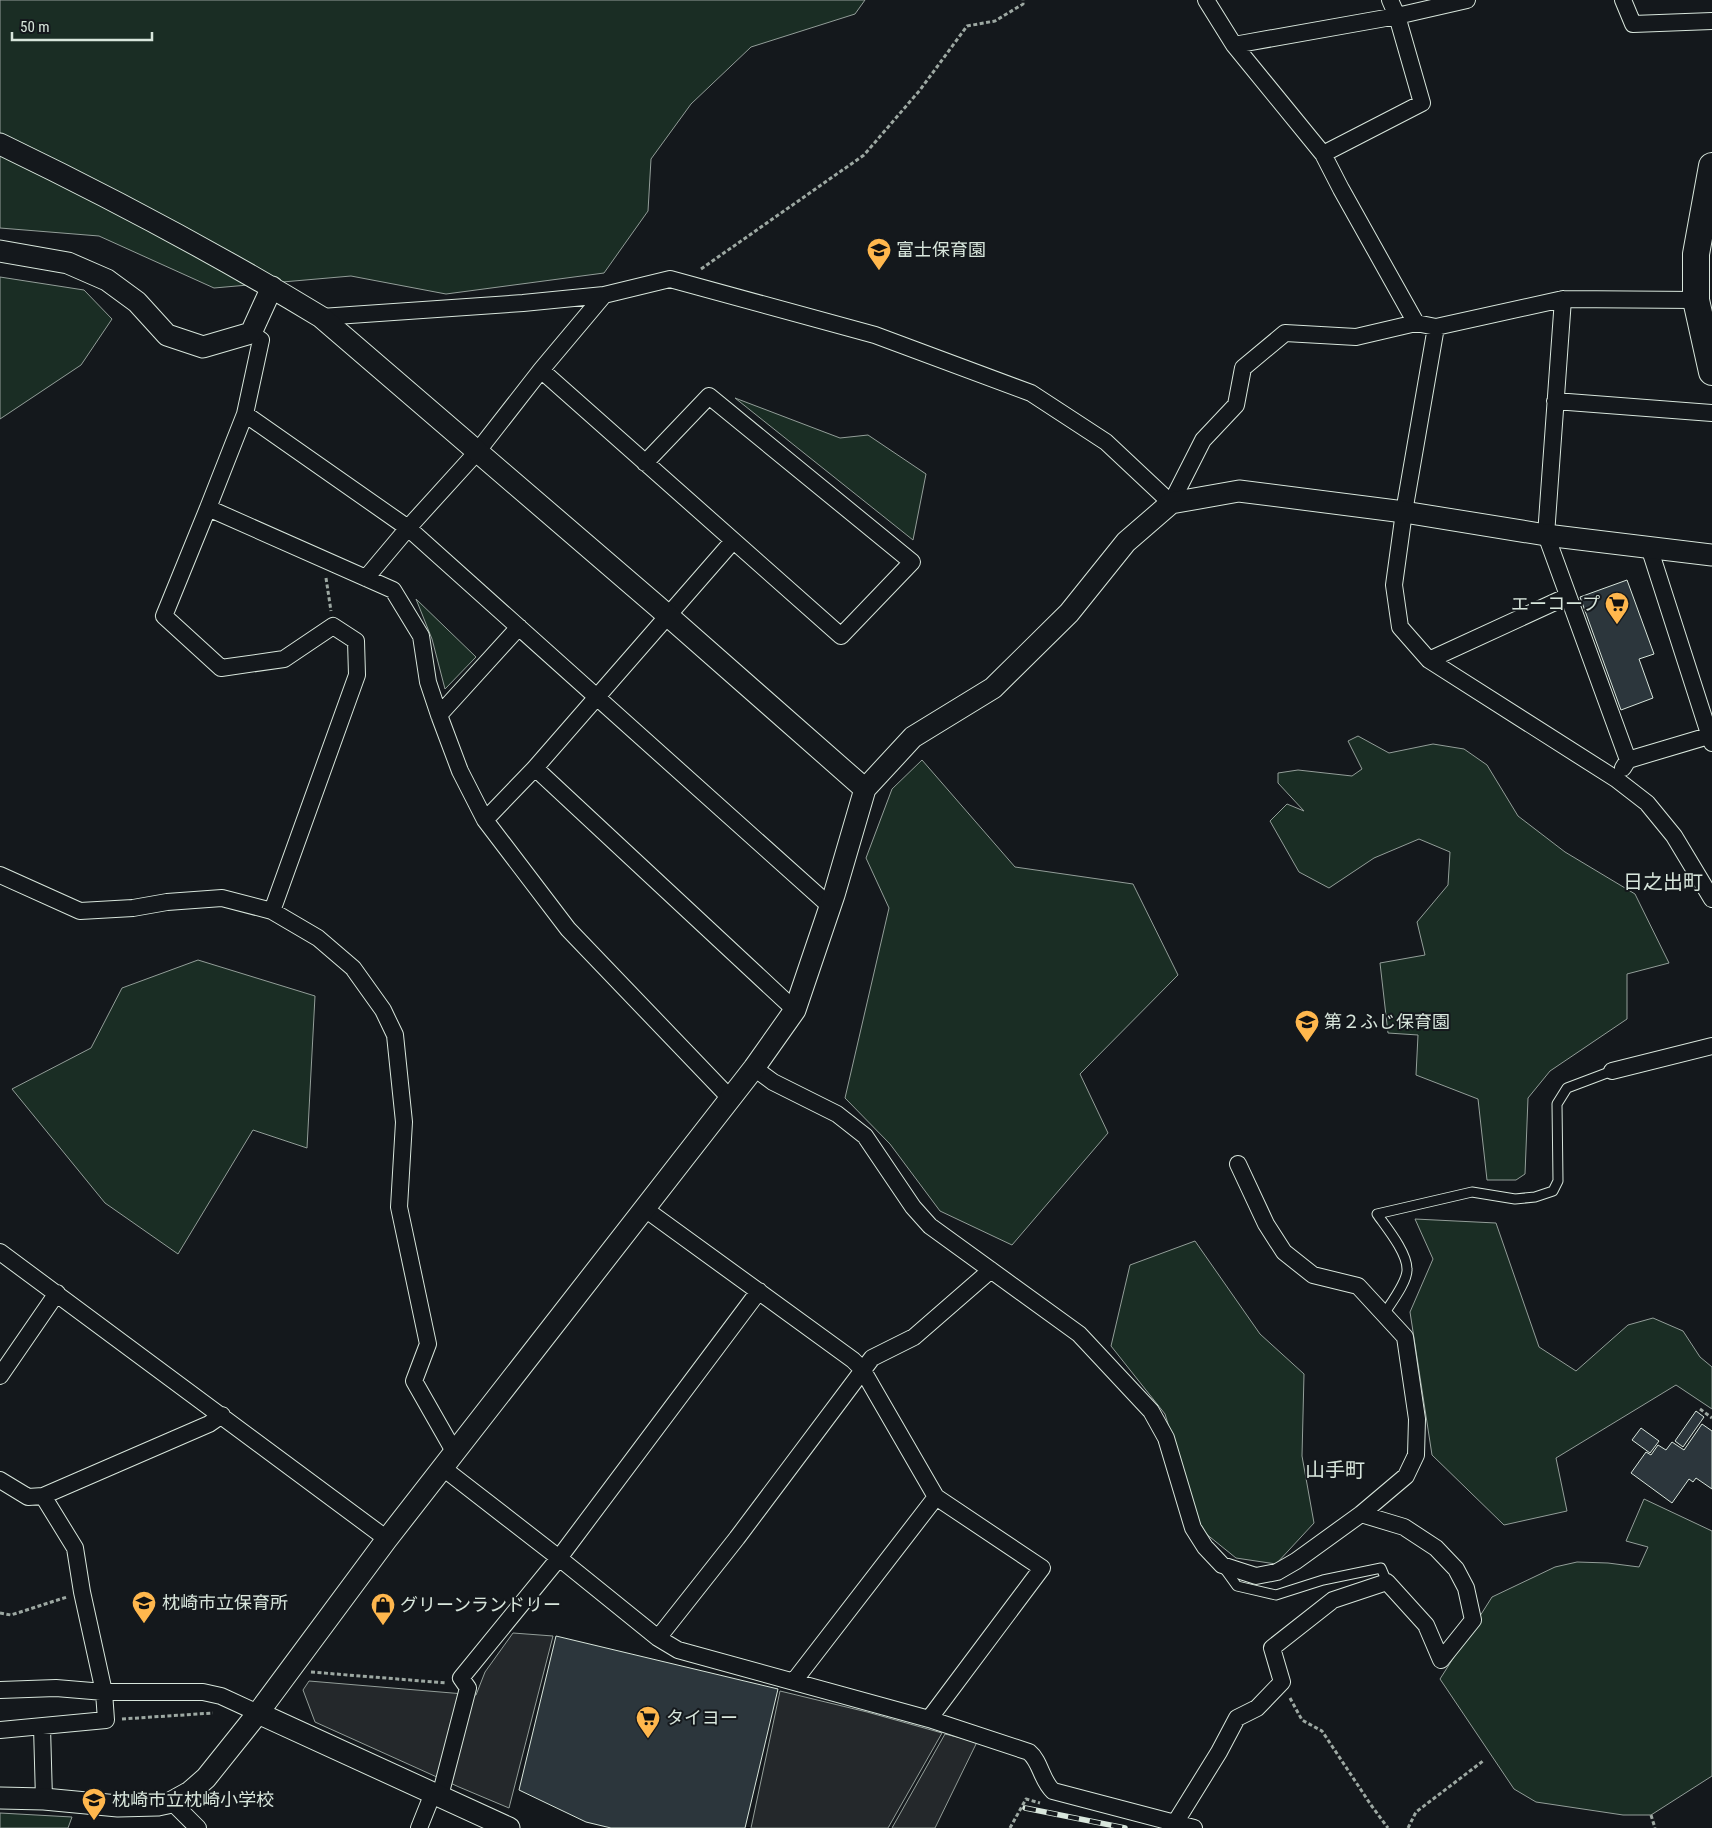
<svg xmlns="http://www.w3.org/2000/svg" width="1712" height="1828" font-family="'Roboto Condensed','Noto Sans JP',sans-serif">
<rect width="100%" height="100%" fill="#14181c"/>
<path fill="#1a2d24" stroke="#939e99" d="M0,0H865L855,14L751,47L691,104L651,159L648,211L604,273L446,294L351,276L214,288L99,236L0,228Z
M0,277L84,290L112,319L81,365L0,419Z
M735,398L840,438L868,435L926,474L913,540Z
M416,599L476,657L445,689L432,639Z
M1358,736L1389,753L1433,744L1464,749L1487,765L1518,816L1565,852L1635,894L1669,963L1627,974V1019L1550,1071L1528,1098L1525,1174L1516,1180H1487L1478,1099L1416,1075L1418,1035L1388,1033L1380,963L1425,955L1417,922L1448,885L1450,852L1419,839L1374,858L1329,888L1299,872L1270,821L1287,804L1304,811L1278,783V773L1298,770L1352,776L1362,769L1348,741Z
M922,760L1015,867L1133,884L1178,975L1080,1074L1108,1133L1012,1245L940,1211L890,1144L845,1098L889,908L866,858L892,789Z
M198,960L315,996L307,1148L253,1130L178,1254L105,1203L12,1089L91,1048L122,988Z
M1415,1219L1496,1223L1539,1347L1576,1371L1628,1325L1653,1318L1683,1331L1700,1357L1712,1367V1409L1676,1385L1556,1458L1567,1511L1504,1525L1432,1455L1410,1312L1433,1259Z
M1195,1241L1260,1334L1304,1374L1302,1456L1314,1523L1276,1564L1236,1558L1200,1529L1165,1414L1111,1346L1130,1265Z
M1644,1499L1712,1531V1776L1651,1815H1623L1536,1802L1514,1789L1440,1679L1492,1597L1555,1567L1577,1562L1608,1563L1639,1567L1648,1547L1626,1541Z
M0,1813L72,1817L68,1828H0Z"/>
<path fill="#24282b" stroke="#939e99" d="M513,1633L553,1636L509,1808L459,1787L315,1722L303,1690L309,1681L476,1695L485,1672Z
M780,1691L867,1712L942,1733L888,1828H751Z
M945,1734L977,1742L935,1828H892Z"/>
<path fill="#2c363c" stroke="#d8e6dc" d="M1627,580L1654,654L1639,659L1653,698L1621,710L1580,597Z
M1696,1411L1704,1417L1683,1447L1675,1441Z
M1702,1424L1712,1431V1489L1696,1478L1693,1482L1689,1479L1672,1503L1631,1473L1646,1452L1651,1455L1658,1445L1666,1450L1672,1442L1684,1450Z
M1641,1428L1659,1441L1650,1453L1632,1440Z
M556,1636L778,1689L745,1828H611L586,1822L519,1790Z"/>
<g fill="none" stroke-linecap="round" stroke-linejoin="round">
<defs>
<path id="service" d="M1384,1314C1391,1303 1408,1281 1407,1269C1407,1252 1386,1227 1377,1214L1472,1192L1515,1199L1535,1197L1553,1191L1558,1181L1557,1104L1567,1088L1612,1071
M1224,1568L1237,1586L1276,1595L1323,1580L1381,1568L1387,1582"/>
<path id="minor" d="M1206,0L1234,45L1323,154L1341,189L1416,323
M1623,0L1633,24L1712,21
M1234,45L1397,16L1467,0
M1323,154L1422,103L1397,16L1390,0
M1563,299L1546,535L1628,760
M321,317L523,303L604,295L670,279L875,335L1031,393L1106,442L1171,503L1203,440L1236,405L1243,368L1285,333L1356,337L1416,323L1436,327L1563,299L1696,300
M1436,327L1404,512L1394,585L1400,627L1429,660L1616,779L1647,803L1674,836L1712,899
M251,333L261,340L245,414L208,508L393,590L421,636L428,682L439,715L460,771L485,820L568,929L730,1098
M541,370L841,636L912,562L709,396L645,463
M1555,401L1712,413
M245,414L408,528L831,907
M208,508L164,616L221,668L284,659L333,626L356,641L357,675L272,911
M1649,547L1712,743
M366,578L408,528L477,452L541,370L604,295
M1429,660L1568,596
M439,715L519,627
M535,768L795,1010
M1623,768L1628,760L1712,735
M485,820L535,768L733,541
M0,875L80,911L133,908L167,902L222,898L272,911L318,938L353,968L383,1010L395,1035L404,1122L399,1207L428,1344L414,1381L455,1453
M754,1068L773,1082L837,1114L865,1136L913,1207L930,1226L1079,1334L1151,1411L1166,1438L1193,1528L1205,1547L1222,1565L1256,1576L1277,1572L1296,1561L1361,1514L1406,1476L1416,1455L1417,1419L1405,1337L1358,1286L1313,1275L1284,1252L1266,1224L1238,1164
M1612,1071L1712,1046
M0,1252L387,1539
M0,1376L57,1293
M443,1468L559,1558L658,1638L678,1650L929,1719L1042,1568L936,1497L862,1369L853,1360L645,1209
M0,1480L28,1497L43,1496L209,1424L222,1415
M658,1638L737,1538L872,1358L914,1337L991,1270
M794,1681L936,1497
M0,1690L56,1688L104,1692H203L221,1696L258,1713
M929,1719L1029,1752C1041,1762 1041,1780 1053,1791L1194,1828
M42,1727L44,1799
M0,1730L106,1720L104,1692L82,1592L75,1548L43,1496
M440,1796L468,1688L461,1678L559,1558L759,1291
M172,1802L198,1828
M1175,1823L1219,1752L1237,1718L1257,1708L1282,1682L1272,1648L1333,1600L1387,1582L1426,1625L1441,1660L1473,1620L1466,1588L1456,1569L1436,1548L1404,1527L1361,1514
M419,1828L433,1793"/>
<path id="tertiary" d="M0,144C110,197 217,254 321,317L657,606L865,789
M0,251L68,263L107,280L137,302L167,335L203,347L251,333L272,287
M258,1713L509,1828
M0,1798L44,1799L118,1806L158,1805L172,1802L190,1792L206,1778L258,1713L387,1539L754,1068L795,1010L834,895L865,789L913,737L993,688L1069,613L1126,542L1171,503L1239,491L1404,512L1546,535L1712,555"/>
<path id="primary" d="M1712,166L1696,254V300L1712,372"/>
</defs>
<use href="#service" stroke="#d8e6dc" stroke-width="11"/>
<use href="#minor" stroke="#d8e6dc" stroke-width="18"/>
<use href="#tertiary" stroke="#d8e6dc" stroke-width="23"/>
<use href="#primary" stroke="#d8e6dc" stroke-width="28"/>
<path stroke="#9da8a2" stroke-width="3" stroke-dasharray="4 2.5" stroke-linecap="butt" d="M701,269L864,155L920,90L967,26L995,21L1023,4V0
M326,578L331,611
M1700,1409L1712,1418
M0,1613L11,1615L67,1597
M311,1672L447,1683
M1290,1698L1302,1720L1322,1731L1371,1805L1388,1828
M122,1719L213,1713
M1651,1815L1655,1828
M1010,1828L1026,1799L1040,1803
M1408,1828L1416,1812L1483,1761"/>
<use href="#service" stroke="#14181c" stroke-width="9"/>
<use href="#minor" stroke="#14181c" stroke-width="16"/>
<use href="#tertiary" stroke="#14181c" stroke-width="21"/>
<use href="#primary" stroke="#14181c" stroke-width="26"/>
<defs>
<path id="rail" d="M1025,1808L1125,1828"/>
</defs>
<use href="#rail" stroke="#d8e6dc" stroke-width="5.5"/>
<use href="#rail" stroke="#14181c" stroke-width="4" stroke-dasharray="11" stroke-linecap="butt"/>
</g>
<defs>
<symbol id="school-pin" viewBox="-11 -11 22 30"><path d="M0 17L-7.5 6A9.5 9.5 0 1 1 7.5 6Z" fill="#ffb74d" stroke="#14181c"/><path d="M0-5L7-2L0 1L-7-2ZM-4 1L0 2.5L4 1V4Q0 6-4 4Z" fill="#111"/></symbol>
<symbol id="supermarket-pin" viewBox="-11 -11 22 30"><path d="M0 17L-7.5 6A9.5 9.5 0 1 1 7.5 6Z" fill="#ffb74d" stroke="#14181c"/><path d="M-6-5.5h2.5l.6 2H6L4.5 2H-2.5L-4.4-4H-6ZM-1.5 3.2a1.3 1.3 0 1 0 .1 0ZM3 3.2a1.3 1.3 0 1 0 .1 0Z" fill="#111"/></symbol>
<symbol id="shop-pin" viewBox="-11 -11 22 30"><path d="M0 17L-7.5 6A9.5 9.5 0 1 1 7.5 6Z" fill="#ffb74d" stroke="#14181c"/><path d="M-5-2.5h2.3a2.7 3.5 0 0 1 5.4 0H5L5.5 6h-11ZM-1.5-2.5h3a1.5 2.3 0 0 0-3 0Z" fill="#111"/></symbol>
</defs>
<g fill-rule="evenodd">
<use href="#school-pin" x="865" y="236" width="28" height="38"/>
<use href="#supermarket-pin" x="1603" y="590" width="28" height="38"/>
<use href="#school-pin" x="1293" y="1008" width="28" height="38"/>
<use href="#school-pin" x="130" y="1589" width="28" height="38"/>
<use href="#shop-pin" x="369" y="1591" width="28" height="38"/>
<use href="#supermarket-pin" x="634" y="1704" width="28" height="38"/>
<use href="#school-pin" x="80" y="1786" width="28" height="38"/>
</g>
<g text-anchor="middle" stroke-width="4" stroke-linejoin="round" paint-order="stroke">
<g font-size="18" fill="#d8e6dc" stroke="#14181c" text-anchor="start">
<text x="896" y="256">富士保育園</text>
<text x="1600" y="610" text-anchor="end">エーコープ</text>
<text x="1324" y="1028">第２ふじ保育園</text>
<text x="162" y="1609">枕崎市立保育所</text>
<text x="400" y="1611">グリーンランドリー</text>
<text x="666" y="1724">タイヨー</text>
<text x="112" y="1806">枕崎市立枕崎小学校</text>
</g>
<g font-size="20" fill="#d8e6dc" stroke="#14181c">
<text x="1663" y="889">日之出町</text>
<text x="1335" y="1477">山手町</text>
</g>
</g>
<path d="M12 32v8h140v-8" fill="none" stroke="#d8e6dc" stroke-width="2.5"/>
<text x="20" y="32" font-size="15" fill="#d8e6dc" stroke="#14181c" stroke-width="4" paint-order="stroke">50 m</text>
</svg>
